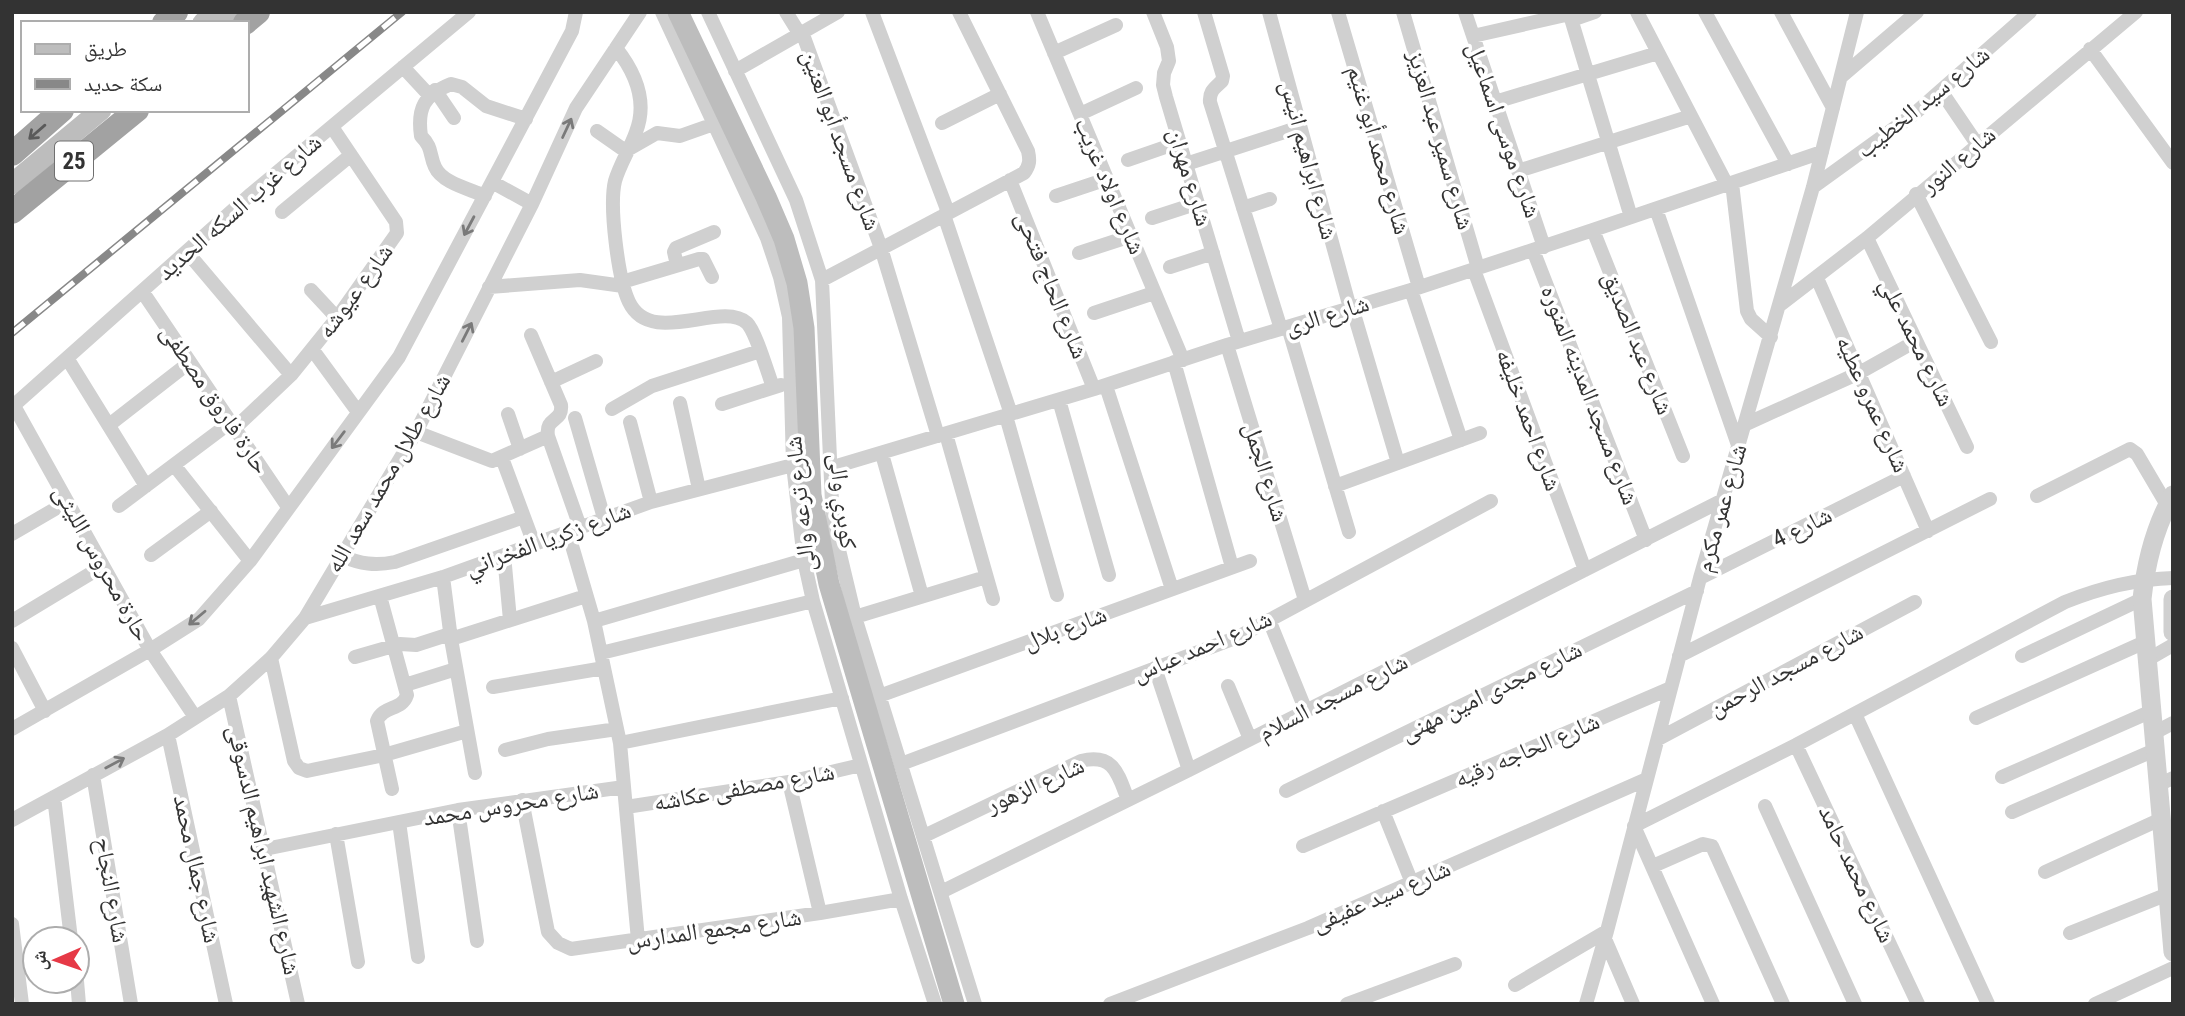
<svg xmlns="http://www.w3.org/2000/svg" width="2185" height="1016" font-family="'Roboto Condensed','Noto Naskh Arabic',sans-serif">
<rect width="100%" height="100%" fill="#fff"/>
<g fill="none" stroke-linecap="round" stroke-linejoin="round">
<path stroke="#d0d0d0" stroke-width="14" d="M662,12L767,238L780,277L789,317L793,465L804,560L813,601L901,899L935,1004
M708,12L796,200L822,280L833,525L855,617L975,1004
M786,12L799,33
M872,12L948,212
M1037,12L1183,360
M1153,12L1167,47L1169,61L1164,73L1163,85L1166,97L1239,341
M1204,12L1223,76L1222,81C1215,88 1209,91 1210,102L1281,329
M1269,12L1350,308
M1338,12L1419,287
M1403,12L1478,268
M1465,12L1544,247
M1569,12L1631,217
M1637,12L1727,185
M1705,12L1788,164
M1781,12L1833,108
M1572,20L1595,12
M802,32L881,248L938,436
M1473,36L1570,14
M616,48C635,72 648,101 636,132C630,149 620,164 615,181C609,206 618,279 629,302C651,348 721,300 747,323C756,332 768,374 773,387
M2090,49L2173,163
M1054,53L1116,25
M403,67L429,95
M735,71L838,12
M1841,77L1917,12
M435,90L454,118
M1941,91L1977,144
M1495,102L1658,53
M1080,114L1136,88
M942,123L1000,94
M597,131L627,152
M629,149L657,133L680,136L714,124
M1128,160L1180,142
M1186,164L1300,127
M1518,171L1691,116
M1010,180L1094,389
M492,182L532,204
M1732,183L1747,311L1751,319L1771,337
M1813,187L1914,114L2030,12
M1916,194L1991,342
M485,196C470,189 442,183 435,167C429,154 433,148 421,136C417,108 424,95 451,84L462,87L486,106L526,119
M1056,196L1107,179
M1243,208L1270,199
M1656,209L1739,448
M282,212L351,155
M944,215L1011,414
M1152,218L1198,203
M1593,230L1683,456
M1867,238L1967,447
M1533,250L1646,540
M187,252L291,375
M1079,253L1131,236
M677,265L674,252L676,248L714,232
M1170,267L1213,253
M1474,270L1585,570
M1817,278L1928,531
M822,280L1024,173C1030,165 1030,160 1028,151L959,12
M622,282L699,259H703L712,277
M489,287L580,280L623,286
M311,290L337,318
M1411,290L1461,440
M142,291L288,507
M1780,305L1867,238L2136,12
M1352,307L1398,463
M1094,313L1154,293
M1288,327L1349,532
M531,335L561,405C563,423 545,416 548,436L580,527
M1227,345L1305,600
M312,349L358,412
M67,358L146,486
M1174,362L1232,567
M551,382L596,361
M1106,386L1172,589
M1059,400L1109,575
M680,403L699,489
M722,404L781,385
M14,406L150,650L195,717
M12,407L251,194L469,12
M612,409L652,386L760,351
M508,414L520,449
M1006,416L1057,595
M575,418L604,518
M630,422L651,502
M1746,424L1859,373L1916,341
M109,425L190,362
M235,428L291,375L337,318L397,233L396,222L332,127
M416,432L492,461L548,436
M946,434L993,599
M882,454L922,596
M502,458L534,544
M174,465L250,561
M830,468L1094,389L1227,345L1411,290L1593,230L1822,152
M1335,486L1480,433
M2037,496L2130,449L2137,454L2167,505
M119,506L231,422
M568,532L594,621L620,743L638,940
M12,534L67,502
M151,555L211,511
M504,555L510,620
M341,556C361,564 375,566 395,562L524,517
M443,577L451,639L475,773
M1700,578L1904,476
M380,596L407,695C402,711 383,705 377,721L392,789
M855,617L986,577
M305,618L443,577L651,502L793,465
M1269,620L1306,711
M12,621L103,566
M594,621L804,560
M451,639L586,596
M12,648L45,711
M601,653L813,601
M1679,656L1990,499
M2022,656L2142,599
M355,657L400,644L416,645L450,634
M271,658L294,761L299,768L307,771L384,755L467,731
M2147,660L2173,645
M1155,668L1189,770
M405,685L456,669
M1228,686L1250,739
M493,687L604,668
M229,696L298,1004
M879,696L1250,561
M1855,714L1988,1004
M1976,718L2145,642
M12,729L150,650L199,619L250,561L399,357L572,31L576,12
M2154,733L2173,723
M168,735L226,1004
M1658,739L1915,602
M620,743L842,698
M1796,745L1918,1004
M505,750L548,739L617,729
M901,764L1238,637L1491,501
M93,775L131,1004
M2002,777L2152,711
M789,782L820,913
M2158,785L2173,778
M1286,791L1697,591
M54,797L71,939
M522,800L548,932L558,943L571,949L820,913L901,899
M1765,806L1855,1004
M626,807L789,782L861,765
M458,810L477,941
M1383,811L1412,883
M2012,812L2155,750
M12,820L168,735L229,696L271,658L305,618L416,432L532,204L576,108L640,12
M399,822L418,957
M1634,826L1796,745L2065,602C2100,588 2134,579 2173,578
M1634,826L1713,1004
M336,834L358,962
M924,836L1081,761C1114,753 1118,774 1128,800
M1303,846L1671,688
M265,849L458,810L624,787
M1653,866L1703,844L1712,846L1783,1004
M2045,872L2161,819
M941,892L1189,770L1723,500
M12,924L22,1004
M2070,933L2168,894
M1605,939L1633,1004
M77,981L79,1004
M1515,985L1607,931
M1110,1004L1308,928L1647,779
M1347,1004L1455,964
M1586,1004L1607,931L1700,578L1813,187L1857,12
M2095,1004L2173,968"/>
<path stroke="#d0d0d0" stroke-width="19" d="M2173,495C2154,528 2146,562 2142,599L2173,952
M2173,599V632"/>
<path stroke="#bdbdbd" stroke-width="21" d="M678,12L766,197L784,239L797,283L804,328L811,495L829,584L954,1004
M203,23L215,12
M222,23L234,12
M12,184L101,110"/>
<path stroke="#a2a2a2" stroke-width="24" d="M164,23L176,12
M245,23L258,12
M12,154L62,110
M12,212L137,110"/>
<defs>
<path id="rail" d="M12,333L402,12"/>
</defs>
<use href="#rail" stroke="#888" stroke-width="8"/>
<use href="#rail" stroke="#fff" stroke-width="5" stroke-dasharray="16" stroke-linecap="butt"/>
</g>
<defs><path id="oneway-shaft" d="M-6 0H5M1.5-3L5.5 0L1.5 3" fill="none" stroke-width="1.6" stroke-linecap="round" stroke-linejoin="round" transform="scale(1.75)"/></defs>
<g stroke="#7a7a7a">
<use href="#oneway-shaft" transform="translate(567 128) rotate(-65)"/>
<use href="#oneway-shaft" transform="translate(469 226) rotate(118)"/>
<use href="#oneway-shaft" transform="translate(467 332) rotate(-63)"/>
<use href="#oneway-shaft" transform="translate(338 440) rotate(127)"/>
<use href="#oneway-shaft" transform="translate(197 618) rotate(140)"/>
<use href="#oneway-shaft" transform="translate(115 763) rotate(-28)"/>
</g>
<use stroke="#5a5a5a" href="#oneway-shaft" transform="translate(37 132) rotate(139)"/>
<g text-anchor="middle" stroke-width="7" stroke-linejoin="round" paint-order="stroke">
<rect fill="#fff" stroke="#707070" stroke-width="2" x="55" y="141.5" width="38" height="39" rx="5"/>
<g font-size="23" font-weight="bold" fill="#333">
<text x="74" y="169">25</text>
</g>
<g font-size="24" fill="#333" stroke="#fff">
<text transform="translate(1923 102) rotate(-39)" y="8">شارع سيد الخطيب</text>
<text transform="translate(1504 130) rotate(71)" y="8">شارع موسى اسماعيل</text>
<text transform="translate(841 140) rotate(70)" y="8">شارع مسجد أبو العنين</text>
<text transform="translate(1441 140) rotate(74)" y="8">شارع سمير عبد العزيز</text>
<text transform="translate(1379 150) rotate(74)" y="8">شارع محمد أبو غنيم</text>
<text transform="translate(1309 160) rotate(75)" y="8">شارع ابراهيم انيس</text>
<text transform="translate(1958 160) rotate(-40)" y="8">شارع النور</text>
<text transform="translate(1190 177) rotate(73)" y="8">شارع مهران</text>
<text transform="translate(1110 186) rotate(67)" y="8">شارع اولاد غريب</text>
<text transform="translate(239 207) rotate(-41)" y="8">شارع غرب السكه الحديد</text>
<text transform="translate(1052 285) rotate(68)" y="8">شارع الحاج فتحى</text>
<text transform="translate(355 291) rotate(-54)" y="8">شارع عيوشه</text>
<text transform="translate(1327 315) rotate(-17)" y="8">شارع الرى</text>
<text transform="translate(1917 342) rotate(64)" y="8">شارع محمد علي</text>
<text transform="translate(1638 343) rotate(68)" y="8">شارع عبد الصديق</text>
<text transform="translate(1590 395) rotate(69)" y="8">شارع مسجد المدينه المنوره</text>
<text transform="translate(215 399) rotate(56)" y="8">حارة فاروق مصطفى</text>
<text transform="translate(1873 404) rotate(66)" y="8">شارع عمرو عطيه</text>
<text transform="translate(1529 420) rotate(70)" y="8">شارع احمد خليفه</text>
<text transform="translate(1266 472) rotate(73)" y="8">شارع الجمل</text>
<text transform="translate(388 473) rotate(-60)" y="8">شارع طلال محمد سعد الله</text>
<text transform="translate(843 501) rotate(83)" y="8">كوبري والى</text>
<text transform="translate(800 504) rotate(-96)" y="8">شارع ترعه والى</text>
<text transform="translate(1721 508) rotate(-74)" y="8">شارع عمر مكرم</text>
<text transform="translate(1802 527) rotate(-26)" y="8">شارع 4</text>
<text transform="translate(548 539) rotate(-20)" y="8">شارع زكريا الفخراني</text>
<text transform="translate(102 563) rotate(61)" y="8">حارة محروس الليثى</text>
<text transform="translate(1065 628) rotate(-20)" y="8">شارع بلال</text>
<text transform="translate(1202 646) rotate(-23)" y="8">شارع احمد عباس</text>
<text transform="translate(1786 670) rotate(-28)" y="8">شارع مسجد الرحمن</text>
<text transform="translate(1491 691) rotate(-26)" y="8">شارع مجدى امين مهنى</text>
<text transform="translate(1333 697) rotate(-27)" y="8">شارع مسجد السلام</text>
<text transform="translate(1527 750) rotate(-23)" y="8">شارع الحاجه رقيه</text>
<text transform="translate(1035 785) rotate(-24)" y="8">شارع الزهور</text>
<text transform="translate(744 787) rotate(-10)" y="8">شارع مصطفى عكاشه</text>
<text transform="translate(511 804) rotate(-9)" y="8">شارع محروس محمد</text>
<text transform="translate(264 850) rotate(77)" y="8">شارع الشهيد ابراهيم الدسوقى</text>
<text transform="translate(197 869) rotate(78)" y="8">شارع جمال محمد</text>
<text transform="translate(1857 874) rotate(65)" y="8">شارع محمد حامد</text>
<text transform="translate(112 890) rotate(80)" y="8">شارع النجاح</text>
<text transform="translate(1381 896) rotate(-23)" y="8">شارع سيد عفيفى</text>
<text transform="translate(714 929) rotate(-8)" y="8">شارع مجمع المدارس</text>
</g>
</g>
<rect width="2185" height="1016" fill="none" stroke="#333333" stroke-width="28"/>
<rect x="21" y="21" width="228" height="91" fill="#ffffff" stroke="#adadad" stroke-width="2"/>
<rect x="35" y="44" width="35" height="10" fill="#bdbdbd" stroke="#adadad" stroke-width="2"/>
<text x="84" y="56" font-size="21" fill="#333333">طريق</text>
<rect x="35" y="79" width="35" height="10" fill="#888888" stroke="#adadad" stroke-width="2"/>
<text x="84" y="91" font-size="21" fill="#333333">سكة حديد</text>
<g transform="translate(56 960) rotate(268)"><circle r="33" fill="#ffffff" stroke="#adadad" stroke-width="2"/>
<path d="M0-5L12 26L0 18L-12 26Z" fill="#e63946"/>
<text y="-10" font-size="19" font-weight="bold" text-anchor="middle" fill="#333333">ش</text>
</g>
</svg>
